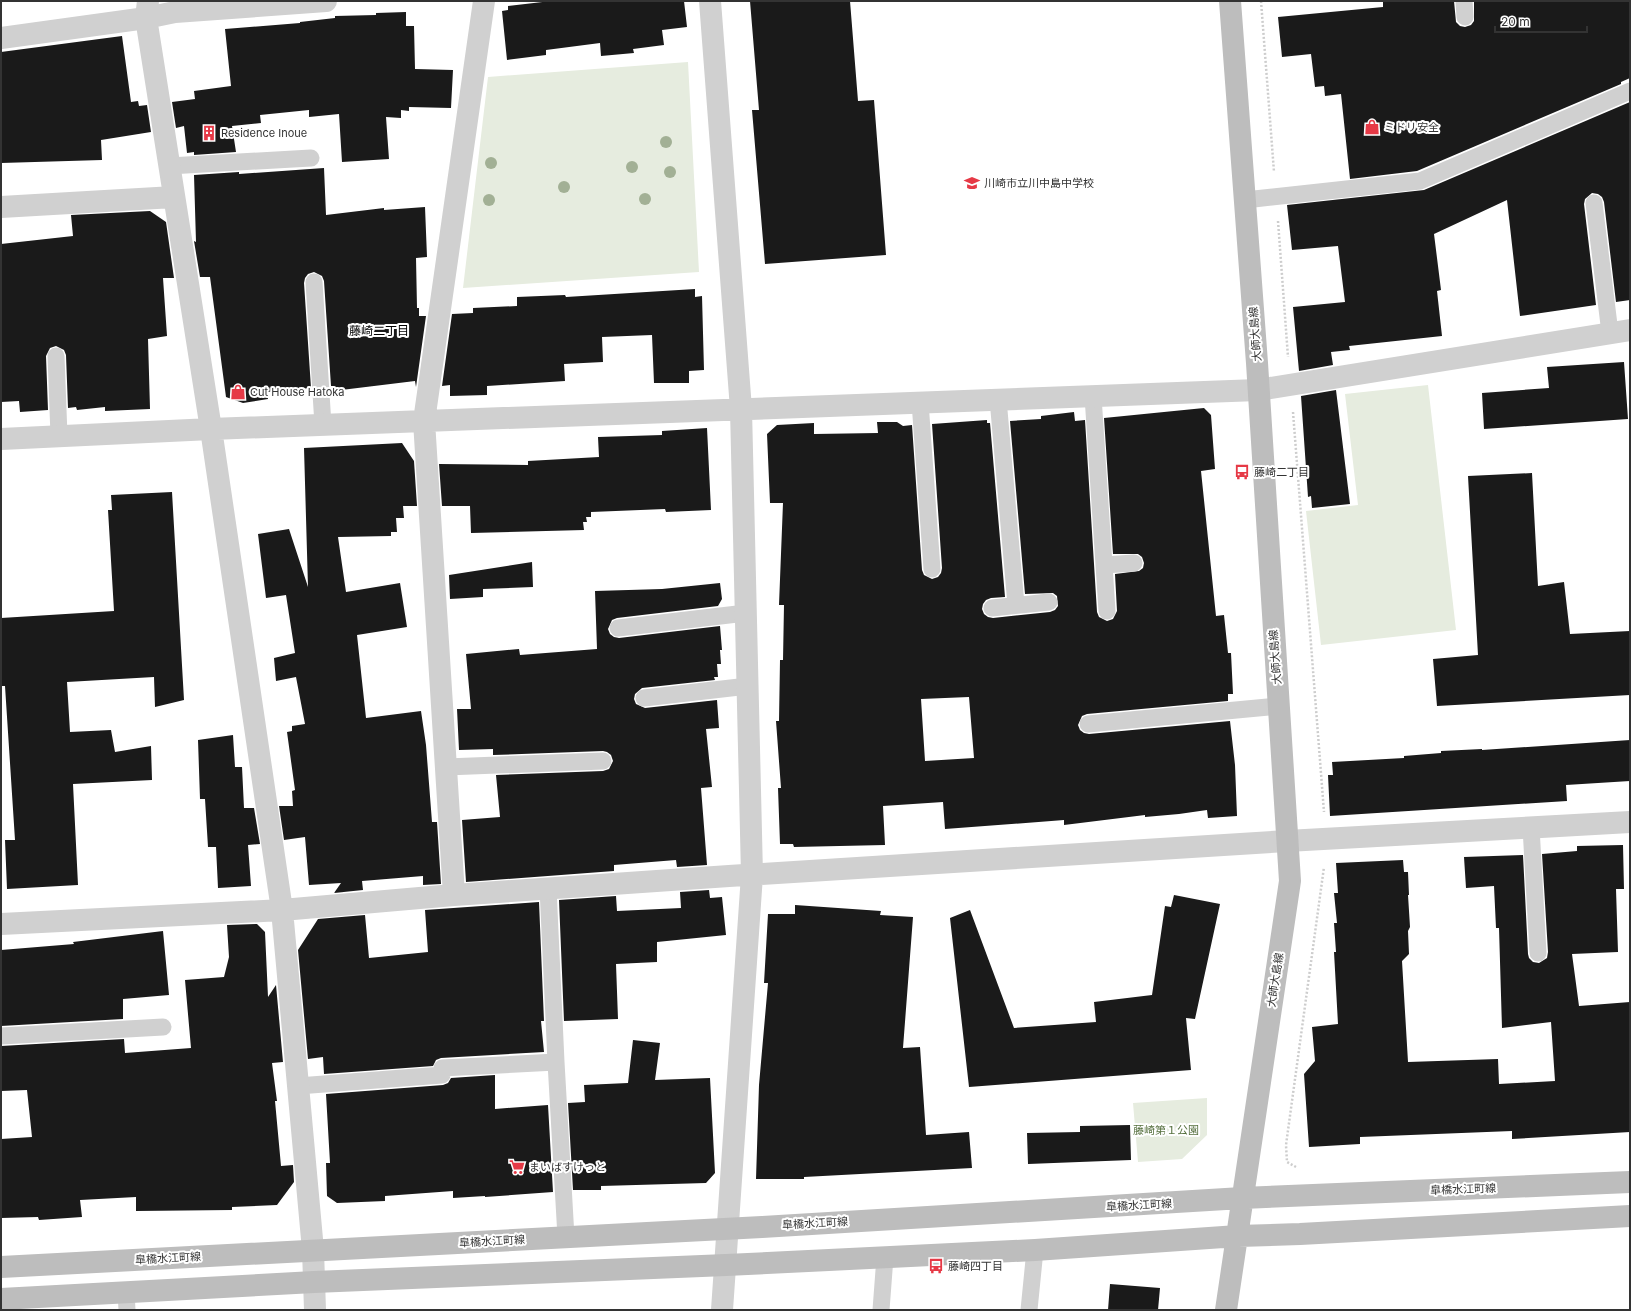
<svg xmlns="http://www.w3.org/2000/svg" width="1631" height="1311" font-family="Inter,'Noto Sans JP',sans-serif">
<rect width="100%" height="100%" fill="#fff"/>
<path fill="#e6ecdf" d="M688,62L699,272L463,288L488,77Z
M1428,385L1456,630L1321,645L1306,511L1358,505L1345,394Z
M1207,1098V1135L1182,1159L1138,1162L1133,1103Z"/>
<path fill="#1a1a1a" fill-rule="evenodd" d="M551,1H684L687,27L662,30L664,45L633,49L634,53L601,56L600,43L546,50V55L507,60L502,11L508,10V6Z
M750,1H850L858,101L874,100L886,255L765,264L752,110H759Z
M1383,1H1454L1456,22L1460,26L1465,27L1471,25L1474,21V1H1630V78L1621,82V84L1417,171L1350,179L1341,94L1325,96L1324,86L1315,87L1311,54L1282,57L1278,17L1383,7Z
M406,12V26H414L415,69L453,70L451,108L409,107V111L401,110V118L386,117L389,159L342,162L339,114L309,117V110L260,115L261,123L232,126L236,152L194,155V152L187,153L184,126L176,128L172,102L195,99L194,91L231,86L225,29L300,23V22L335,18V16L376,15V13Z
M122,36L131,102L138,101L139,106L147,105L151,132L101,140L102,160L1,163V52Z
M1630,102V300L1616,302L1604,202L1602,197L1598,194L1592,193L1585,199L1584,204L1596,305L1520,316L1507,200L1434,234L1441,290L1437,291L1442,336L1349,346L1350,350L1331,352L1333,365L1299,371L1293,307L1345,302L1338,246L1292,250L1287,205L1424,190Z
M324,168L326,215L384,208V210L425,207L427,257L416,258L417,308H419V316H426L416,387L415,381L333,391V386H331L324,281L322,276L314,272L308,274L305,278L304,283L311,388L267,392L268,399L243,403L226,397L210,277H200L194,241L196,242L194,175L239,172V174Z
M150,211L166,222L174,278H163L167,336L148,339L150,409L105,411V407L77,410L76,407L68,408L66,355L64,350L56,346L50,348L46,356L48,410L20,412L19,401L1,402V244L73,236L71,215Z
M695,289V297L702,296L704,370L689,371V383H654L652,335L602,337L603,362L564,364L565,381L487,386V395L450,396V385L442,386L452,314L473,313V308L517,306V297L565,295L566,297Z
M1624,362L1628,419L1484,429L1482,393L1549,388L1547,367Z
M1336,390L1350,504L1312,508L1311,496L1308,497L1301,396Z
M1204,408L1211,415L1215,469L1201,471L1216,616L1224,615L1228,653H1231L1233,694H1228V701L1087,714L1082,716L1078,725L1080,730L1084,733L1089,734L1230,721L1235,765L1237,816L1208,818L1207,810L1179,814L1145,817V815L1064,825V820L945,829L943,802L883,806L885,845L794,847L793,844H780L778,788H781L776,721H779L780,660H783L784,605H779L783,503H770L767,434L777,425L814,423V434L878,433L877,422H897L903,426L912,425L922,570L924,575L932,579L938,577L941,573L942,568L932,424L987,420V423H990L1005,597L991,598L986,600L983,604L982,609L984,614L988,617L993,618L1050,612L1055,610L1058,606L1057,596L1053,593L1025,594L1010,421L1041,419V416L1074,412L1075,421L1085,420L1097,612L1099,617L1107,621L1113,619L1117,611L1115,574L1139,571L1143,568L1144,563L1142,557L1138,554H1113L1104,418ZM969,697L974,758L925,761L921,699Z
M707,428L711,510L666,512L665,509L591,512V517H586L587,522H583L584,530L471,533L470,506H442L439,464L528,465V461L599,457L598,437L662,435V431Z
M402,443L414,461L417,506H403L404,518H396L397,532H391V536L338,537L346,592L400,583L407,627L357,635L366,718L421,711L426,745L432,822H437L441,884L423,885V876L362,881L363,890L334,893L341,883L309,885L305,837L284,840L279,806H293L292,791L295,790L287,732L292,731V726L305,724L296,677L276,681L274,658L295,653L286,595L266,598L258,534L289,529L308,587L304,448Z
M1532,473L1538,586L1564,582L1570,634L1630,631V695L1437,706L1433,659L1478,655L1468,476Z
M172,492L184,700L155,707L154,677L67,682L70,732L111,730L115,752L151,746L152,780L73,784L78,885L7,889L5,840H15L5,686H1V618L114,611L108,510H112L111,495Z
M532,562L533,587L483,589V597L450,599L449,575Z
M720,583L722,599L718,606L617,618L612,620L608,629L610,634L614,637L619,638L720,626L722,650H720L721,664H717L718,677H714L715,680L642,688L635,694L634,699L636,704L645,708L717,700L719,728L706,729L712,787L701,788L707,865L677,867L676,860L614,865V871L466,882L462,820L500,817L496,775L603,771L609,769L613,761L611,755L607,752L603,751L493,755V749L459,750L457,709H471L466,654L519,649L520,655L597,649L595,591L662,589Z
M233,735L235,767H242L244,808H254L260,844L248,845L251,886L218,888L216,847H208L205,799H200L198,740Z
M1630,740V781L1566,785L1567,801L1330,816L1328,775H1333L1332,762L1404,758V756L1441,753V751L1482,749V750Z
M1623,845L1624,889H1616L1618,952L1572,954L1579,1006L1630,1002V1132L1512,1139V1131L1360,1137V1144L1309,1147L1304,1074L1315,1061L1312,1027L1338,1024L1334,952H1336L1334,923H1337L1334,893H1338L1336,863L1403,860L1404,872H1408L1409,895H1408L1410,927L1408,931L1409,954L1402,961L1408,1062L1498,1059L1499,1084L1555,1081L1551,1022L1502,1028L1499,928H1496L1494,886L1466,888L1464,857L1523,855L1528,954L1529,958L1533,962L1539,963L1547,958L1548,952L1542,854L1577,851V846Z
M709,890L710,898L722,897L726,935L657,942V962L616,964L618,1019L564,1021L559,900L616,896L617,911L681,908L680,892Z
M1174,895L1220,904L1195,1019L1186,1018L1191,1070L969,1087L950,918L970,910L1014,1028L1096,1022L1094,1002L1152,995L1165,906L1171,907Z
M539,902L544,1021H541L544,1052L441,1058L436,1060L433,1066L324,1074L323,1057L308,1059L298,950L318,919L365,915L369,958L428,952L425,910Z
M795,905L881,911L880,915L913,917L903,1048L920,1047L926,1135L969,1132L972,1168L804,1177V1179H756L759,1085L768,983H764L768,914H795Z
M257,924L265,932L268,997L276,985L283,1062L272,1063L277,1101H275L281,1166L293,1165L294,1182L277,1205L232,1207V1210L136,1211V1197L80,1200L82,1217L39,1220L38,1217L1,1218V1139L32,1137L27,1090L1,1091V1046L124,1039L125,1053L191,1048L185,980L224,977L229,957L227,925Z
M163,931L169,995L123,999V1019L1,1026V950L74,944L73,942Z
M633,1040L660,1043L655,1080L710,1078L715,1173L706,1183L601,1186V1190H573L568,1103L585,1102L584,1085L628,1083Z
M495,1075V1109L548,1105L553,1192L485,1197V1196L453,1198V1191L385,1196V1201L337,1203L327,1196L326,1163H330L326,1094L443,1085L448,1083L451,1078Z
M1130,1125L1131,1160L1028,1164L1027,1133L1080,1132V1126Z
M1110,1284L1160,1288L1158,1310H1108Z"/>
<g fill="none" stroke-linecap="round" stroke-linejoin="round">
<path stroke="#cdcdcd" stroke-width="2.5" stroke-dasharray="2 2" stroke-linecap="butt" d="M1261,1L1274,172
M1278,221L1288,357
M1293,412L1324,812
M1296,1167L1287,1162L1286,1145L1324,867"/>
<path stroke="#d0d0d0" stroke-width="17" d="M1464,1L1465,17
M169,166L311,158
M1245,200L1420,181L1630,91
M1594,203L1610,333
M314,282L323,425
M56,356L59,436
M1093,396L1107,611
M998,399L1016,605
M920,402L932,569
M1104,565L1134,563
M992,608L1049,602
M618,628L746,613
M644,698L748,686
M1088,724L1279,706
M446,767L603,761
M1531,827L1538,953
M548,888L556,1062L566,1237
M1,1036L163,1027
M298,1086L442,1075V1068L556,1062
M126,1292L127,1310
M881,1310L885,1257
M1029,1310L1035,1250"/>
<path stroke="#d0d0d0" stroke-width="22" d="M148,1L146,18L211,429L282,910L313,1250L315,1310
M710,1L741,409L752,875L722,1310
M1,38L146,18L175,12L326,1
M1,207L174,197
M1,439L211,429L1258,390L1630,330
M454,895L424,421L484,1
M1,924L282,910L454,895L729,876L1287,841L1630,822"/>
<path stroke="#bdbdbd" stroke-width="22" d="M1,1267L762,1227L1242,1198L1630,1182
M1,1299L314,1282L726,1265L1035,1250L1238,1236L1300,1234L1630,1216
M1226,1310L1290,881L1257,363L1230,1"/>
</g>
<g fill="#a2b095">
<circle cx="666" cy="142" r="6"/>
<circle cx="491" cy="163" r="6"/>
<circle cx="632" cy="167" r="6"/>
<circle cx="670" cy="172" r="6"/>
<circle cx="564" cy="187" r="6"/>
<circle cx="645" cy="199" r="6"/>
<circle cx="489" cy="200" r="6"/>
</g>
<defs>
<symbol id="shop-bare" viewBox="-9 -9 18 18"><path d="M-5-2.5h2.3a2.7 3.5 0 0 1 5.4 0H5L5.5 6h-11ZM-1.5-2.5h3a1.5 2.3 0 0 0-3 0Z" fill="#e63946" stroke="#fff" stroke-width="2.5" paint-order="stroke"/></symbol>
<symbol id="building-bare" viewBox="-9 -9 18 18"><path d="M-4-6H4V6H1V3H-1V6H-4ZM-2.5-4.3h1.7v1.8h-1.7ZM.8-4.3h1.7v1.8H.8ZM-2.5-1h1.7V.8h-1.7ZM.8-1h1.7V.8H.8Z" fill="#e63946" stroke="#fff" stroke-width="2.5" paint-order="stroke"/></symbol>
<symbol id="school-bare" viewBox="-9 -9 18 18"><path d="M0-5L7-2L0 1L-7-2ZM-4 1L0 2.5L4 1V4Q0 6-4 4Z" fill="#e63946" stroke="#fff" stroke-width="2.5" paint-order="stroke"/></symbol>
<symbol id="bus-bare" viewBox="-9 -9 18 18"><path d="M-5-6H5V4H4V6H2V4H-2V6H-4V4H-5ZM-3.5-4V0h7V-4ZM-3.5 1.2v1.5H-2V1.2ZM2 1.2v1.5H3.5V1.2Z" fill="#e63946" stroke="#fff" stroke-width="2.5" paint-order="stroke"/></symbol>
<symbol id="supermarket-bare" viewBox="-9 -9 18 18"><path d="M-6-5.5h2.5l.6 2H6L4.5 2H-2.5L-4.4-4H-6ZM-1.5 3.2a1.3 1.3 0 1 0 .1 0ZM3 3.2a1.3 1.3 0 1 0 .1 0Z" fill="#e63946" stroke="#fff" stroke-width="2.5" paint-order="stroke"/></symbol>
</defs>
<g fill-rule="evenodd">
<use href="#shop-bare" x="1361" y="116" width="22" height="22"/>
<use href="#building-bare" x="198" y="122" width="22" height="22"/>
<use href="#school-bare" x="961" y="172" width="22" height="22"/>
<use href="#shop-bare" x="227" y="381" width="22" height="22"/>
<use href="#bus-bare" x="1231" y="461" width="22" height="22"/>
<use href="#supermarket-bare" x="506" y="1156" width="22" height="22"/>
<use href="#bus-bare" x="925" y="1255" width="22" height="22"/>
</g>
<g text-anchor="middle" stroke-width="4" stroke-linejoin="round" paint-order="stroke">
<g font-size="11" fill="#333" stroke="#fff" text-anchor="start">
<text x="1384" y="131">ミドリ安全</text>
<text x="221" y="137">Residence Inoue</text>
<text x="984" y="187">川崎市立川中島中学校</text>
<text x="250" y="396">Cut House Hatoka</text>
<text x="1254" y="476">藤崎二丁目</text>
<text x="529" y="1171">まいばすけっと</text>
<text x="948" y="1270">藤崎四丁目</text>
</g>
<g font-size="11" fill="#333" stroke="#fff">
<text transform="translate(1255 334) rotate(-94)" y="4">大師大島線</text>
<text transform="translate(1275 657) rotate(-94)" y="4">大師大島線</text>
<text transform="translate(1275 980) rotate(-81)" y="4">大師大島線</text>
<text transform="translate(1463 1189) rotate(-2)" y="4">皐橋水江町線</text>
<text transform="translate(1139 1205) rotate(-3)" y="4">皐橋水江町線</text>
<text transform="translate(815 1223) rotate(-3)" y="4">皐橋水江町線</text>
<text transform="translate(492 1241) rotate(-3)" y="4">皐橋水江町線</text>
<text transform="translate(168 1258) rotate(-3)" y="4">皐橋水江町線</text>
</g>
<g font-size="11" fill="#56703f" stroke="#fff">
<text x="1166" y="1134">藤崎第１公園</text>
</g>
<g font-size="12" fill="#000" stroke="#fff">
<text x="379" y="335">藤崎二丁目</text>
</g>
</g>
<rect width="1631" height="1311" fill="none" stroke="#333333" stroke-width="4"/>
<path d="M1495 26v6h92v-6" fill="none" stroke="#333333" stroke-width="2"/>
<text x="1501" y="26" font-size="12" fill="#333333" stroke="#ffffff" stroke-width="3" paint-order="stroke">20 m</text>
</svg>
